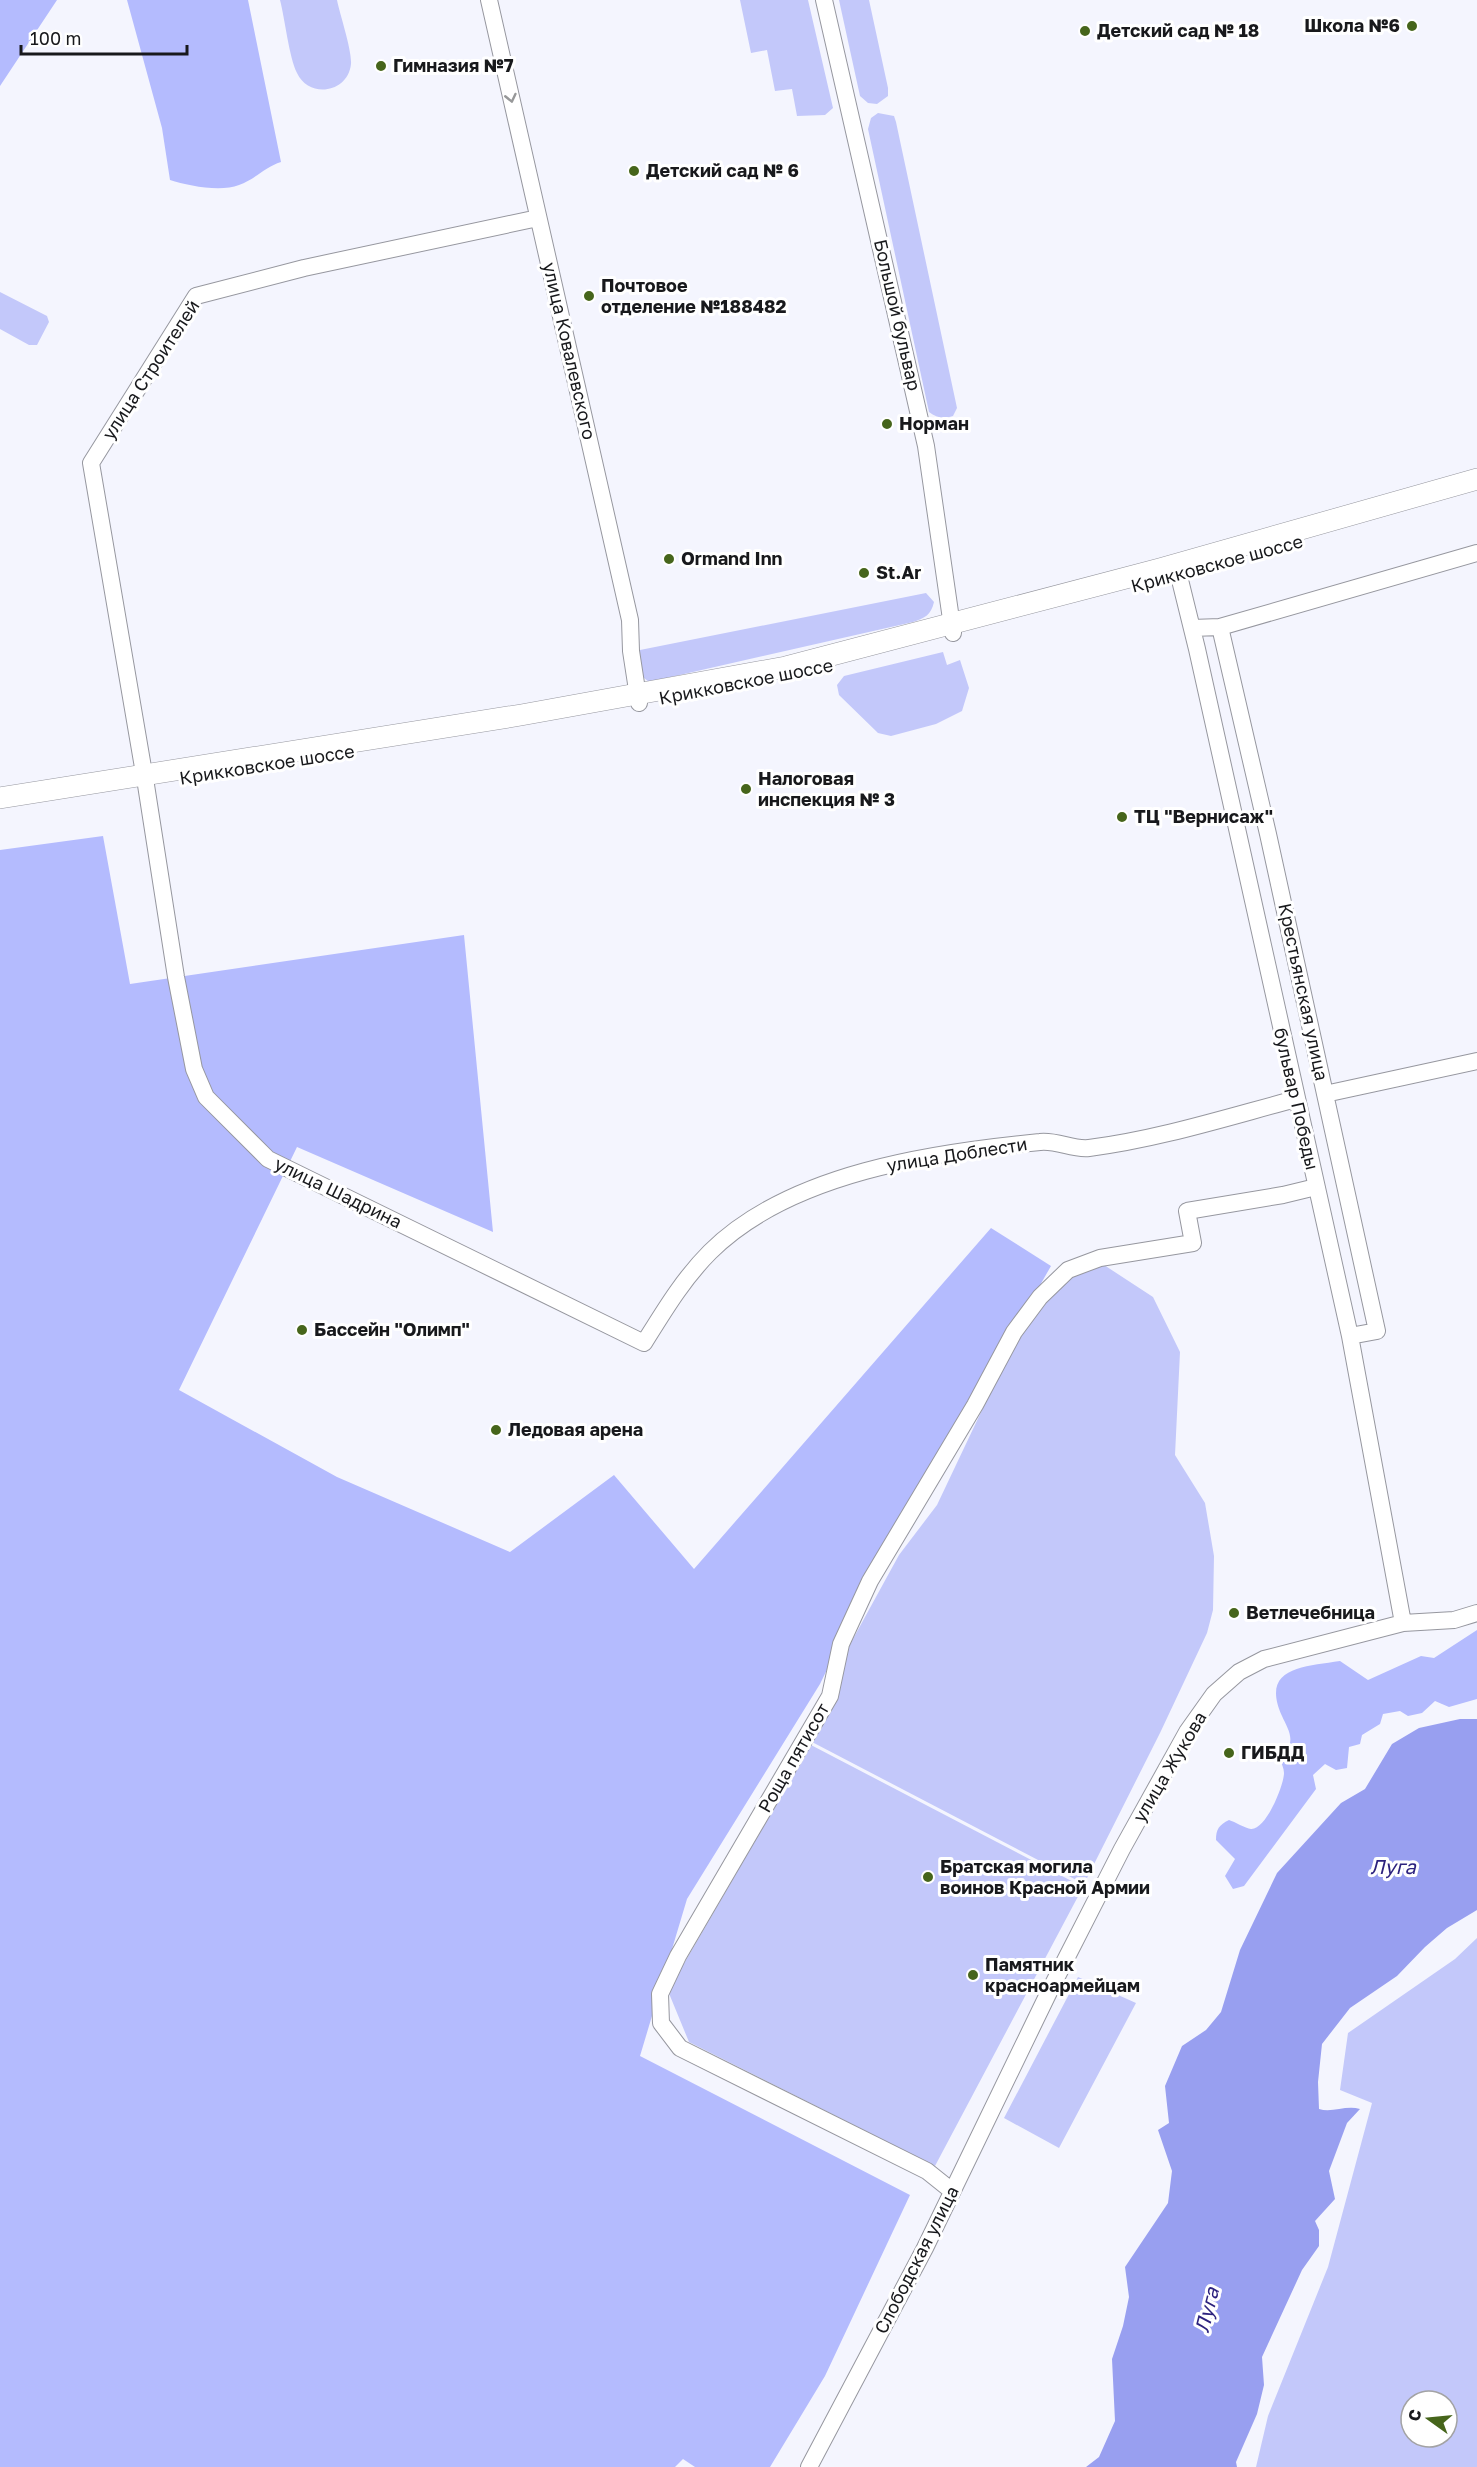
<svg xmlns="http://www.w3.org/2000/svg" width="1477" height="2467" font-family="'Golos Text',sans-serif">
<rect width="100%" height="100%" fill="#f4f5fe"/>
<path fill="#c3c8fa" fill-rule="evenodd" d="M280,0H337C340,15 352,50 351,64C348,93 309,99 297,73C289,57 285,19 280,0Z
M740,0H808L833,108L825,115L797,116L792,89L775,91L767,50L751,53Z
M839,0H869L888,88V96L877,104L868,103L860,96Z
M878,113L894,116L896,122L957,408L953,416C943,419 937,418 929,412L868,129L871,118Z
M0,292L47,316L49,322L37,345H29L0,329Z
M926,593L934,602C931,615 925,618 913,622L649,682L638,673L635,651Z
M943,652L947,665L960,660L969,688L962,711L936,724L891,736L878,733L839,695L837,685L844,676Z
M1101,1263L1153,1297L1180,1352L1175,1455L1205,1503L1214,1556L1213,1610L1207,1633L1160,1733L1084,1884L812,1742L848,1648L899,1555L937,1505L1001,1370L1032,1318L1072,1272Z
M811,1745L1083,1887L935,2166L689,2042L668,1991Z
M1477,1938V2467H1256L1268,2416L1328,2267L1372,2103L1340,2090L1348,2033L1455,1959ZM1411,2401H1447V2437H1411Z
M1078,1977L1136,2003L1059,2148L1004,2118Z"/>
<path fill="#b4bbfe" d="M0,0H57L0,86Z
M127,0H248L281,162C265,167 254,180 239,185C221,192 188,186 170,180L162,128Z
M103,836L130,984L464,935L493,1232L297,1147L179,1390L337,1477L510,1552L614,1475L694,1569L991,1228L1051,1266L870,1581L820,1684L687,1899L640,2056L910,2195L825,2376L770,2467H695L683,2459L675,2467H0V850Z
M1477,1630V1699L1449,1707L1435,1701L1422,1713L1408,1716L1400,1711L1383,1714L1380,1724L1362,1735L1360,1744L1349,1747L1347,1768L1336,1770L1325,1764L1313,1775L1316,1789L1244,1886L1233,1889L1225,1876L1235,1859L1216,1840C1216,1829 1219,1825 1229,1820C1235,1822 1245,1828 1251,1829C1266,1830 1284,1785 1284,1773C1284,1768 1281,1763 1280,1758C1283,1753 1289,1749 1290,1743C1292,1734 1286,1725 1282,1716C1260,1667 1303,1667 1340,1661L1368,1680L1421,1656L1434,1658Z"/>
<path fill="#989ff0" d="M1460,1719H1477V1910L1447,1928L1425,1947L1397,1976L1350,2008L1322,2044L1318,2082L1319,2109C1332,2113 1346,2105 1360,2109L1347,2123L1329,2171L1335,2199L1315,2221L1319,2230V2246L1302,2270L1262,2357L1264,2385L1257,2414L1236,2462L1237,2467H1086L1099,2457L1115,2421L1112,2359L1123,2326L1129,2297L1125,2267L1168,2203L1172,2171L1158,2130L1169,2123L1165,2086L1182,2046L1206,2030L1221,2012L1240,1950L1277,1873L1341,1803L1365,1789L1392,1744L1419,1728Z"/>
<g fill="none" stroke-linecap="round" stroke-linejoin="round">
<defs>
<path id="minor" d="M489,0L630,620L631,651L639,703
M824,0L926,446L953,633
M538,218L304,268L196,296L91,463L146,785L176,977L194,1069L206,1097L268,1159L644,1343C664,1311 683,1279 710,1252C789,1173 934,1152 1040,1142C1057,1140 1073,1150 1089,1148C1159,1139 1228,1117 1296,1099
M1179,576L1197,649L1350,1336L1403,1623
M1220,627L1268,834L1377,1331L1350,1336
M1192,628L1220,627L1477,553
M1325,1094L1477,1061
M952,2191L927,2171L680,2048L661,2023L660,1994L678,1956L830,1696L841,1644L870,1581L975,1405L1014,1332L1040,1297L1068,1270L1100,1258L1193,1243L1187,1211L1283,1195L1316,1187
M809,2467L925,2248L1048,1994L1122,1849L1187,1732L1214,1694L1239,1672L1264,1659L1403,1623L1454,1620L1477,1613"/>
<path id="major" d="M0,798L521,715L786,667L1160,569L1477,479"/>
</defs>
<use href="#minor" stroke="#96979f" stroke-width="18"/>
<use href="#major" stroke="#96979f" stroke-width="22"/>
<use href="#minor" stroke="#fff" stroke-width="16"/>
<use href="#major" stroke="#fff" stroke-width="21"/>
</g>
<defs><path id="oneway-chevron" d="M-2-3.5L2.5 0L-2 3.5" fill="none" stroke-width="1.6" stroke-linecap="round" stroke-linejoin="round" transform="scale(1.5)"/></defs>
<use stroke="#979899" href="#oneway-chevron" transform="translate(511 98) rotate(77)"/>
<g fill="#46651b" stroke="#fff" stroke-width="2">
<circle cx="1412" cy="26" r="6"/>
<circle cx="1085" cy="31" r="6"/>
<circle cx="381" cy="66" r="6"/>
<circle cx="634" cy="171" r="6"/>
<circle cx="589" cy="296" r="6"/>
<circle cx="887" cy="424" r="6"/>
<circle cx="669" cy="559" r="6"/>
<circle cx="864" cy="573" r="6"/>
<circle cx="746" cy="789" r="6"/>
<circle cx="1122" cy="817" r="6"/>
<circle cx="302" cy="1330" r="6"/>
<circle cx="496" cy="1430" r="6"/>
<circle cx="1234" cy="1613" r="6"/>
<circle cx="1229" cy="1753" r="6"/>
<circle cx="928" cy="1877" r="6"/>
<circle cx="973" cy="1975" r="6"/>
</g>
<g text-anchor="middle" stroke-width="6" stroke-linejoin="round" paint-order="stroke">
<g font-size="18" font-weight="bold" fill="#18191c" stroke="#fff" text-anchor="start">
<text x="1400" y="32" text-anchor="end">Школа №6</text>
<text x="1097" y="37">Детский сад № 18</text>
<text x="393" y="72">Гимназия №7</text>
<text x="646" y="177">Детский сад № 6</text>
<text x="601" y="292">Почтовое<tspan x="601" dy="21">отделение №188482</tspan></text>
<text x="899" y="430">Норман</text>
<text x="681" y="565">Ormand Inn</text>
<text x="876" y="579">St.Ar</text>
<text x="758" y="785">Налоговая<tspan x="758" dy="21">инспекция № 3</tspan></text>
<text x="1134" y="823">ТЦ "Вернисаж"</text>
<text x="314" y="1336">Бассейн "Олимп"</text>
<text x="508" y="1436">Ледовая арена</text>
<text x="1246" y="1619">Ветлечебница</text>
<text x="1241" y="1759">ГИБДД</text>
<text x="940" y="1873">Братская могила<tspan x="940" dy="21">воинов Красной Армии</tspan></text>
<text x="985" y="1971">Памятник<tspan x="985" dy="21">красноармейцам</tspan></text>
</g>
<g font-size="18" fill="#18191c" stroke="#fff">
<text transform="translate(897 315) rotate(77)" y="6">Большой бульвар</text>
<text transform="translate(569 351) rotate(77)" y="6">улица Ковалевского</text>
<text transform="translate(151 370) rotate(-57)" y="6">улица Строителей</text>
<text transform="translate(1217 564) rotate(-15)" y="6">Крикковское шоссе</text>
<text transform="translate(746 682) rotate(-11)" y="6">Крикковское шоссе</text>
<text transform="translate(267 765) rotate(-9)" y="6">Крикковское шоссе</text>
<text transform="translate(1303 992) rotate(78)" y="6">Крестьянская улица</text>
<text transform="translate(1296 1099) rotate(77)" y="6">бульвар Победы</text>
<text transform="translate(957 1155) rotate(-9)" y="6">улица Доблести</text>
<text transform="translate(338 1193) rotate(26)" y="6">улица Шадрина</text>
<text transform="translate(794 1758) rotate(-60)" y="6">Роща пятисот</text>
<text transform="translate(1170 1767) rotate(-59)" y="6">улица Жукова</text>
<text transform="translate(917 2260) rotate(-63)" y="6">Слободская улица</text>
</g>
<g font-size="20" font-style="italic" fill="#2c227e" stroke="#fff">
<text x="1393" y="1874">Луга</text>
<text transform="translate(1207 2310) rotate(-76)" y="7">Луга</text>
</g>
</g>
<g transform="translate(1429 2419) rotate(285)"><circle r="28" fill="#ffffff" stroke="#a3a3a4" stroke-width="1.5"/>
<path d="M0-4.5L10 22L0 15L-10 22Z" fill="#46651b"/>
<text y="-9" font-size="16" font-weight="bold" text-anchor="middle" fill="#18191c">С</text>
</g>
<path d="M21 45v9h166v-9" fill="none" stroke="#18191c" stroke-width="3"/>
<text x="30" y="45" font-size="18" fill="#18191c" stroke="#ffffff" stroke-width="4.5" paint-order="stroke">100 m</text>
</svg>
